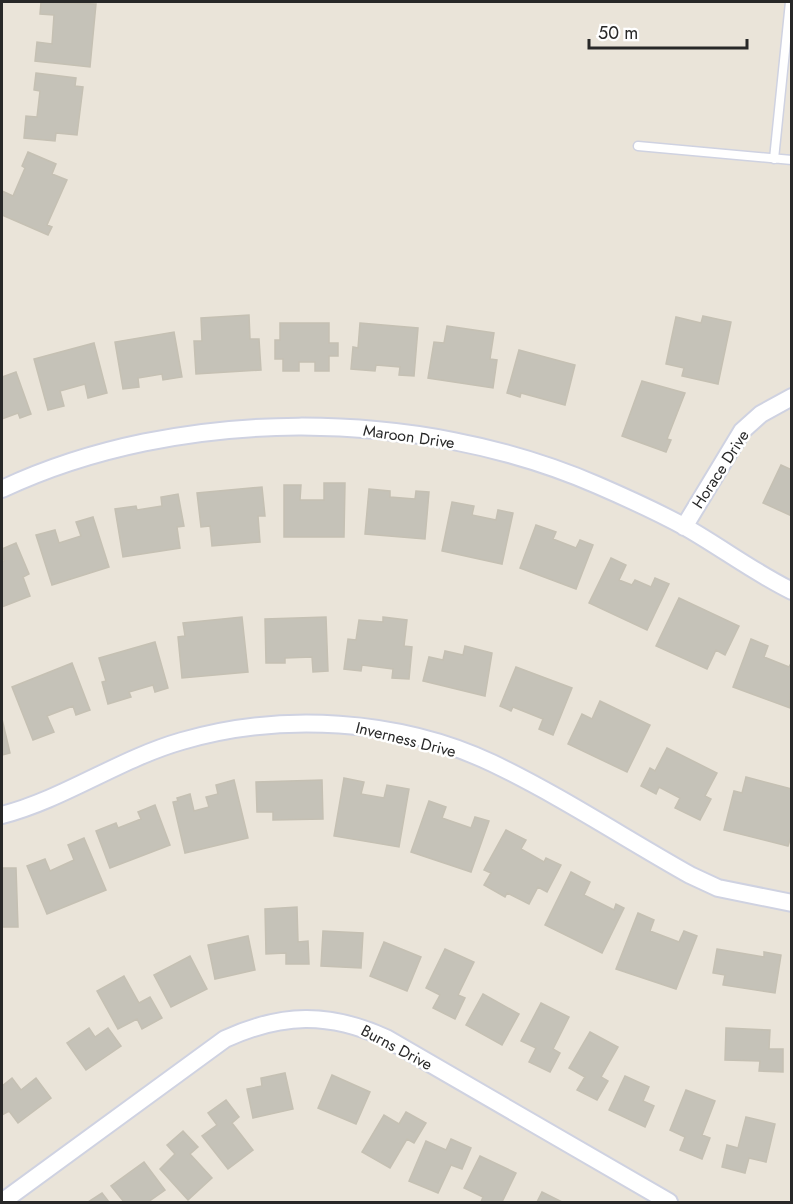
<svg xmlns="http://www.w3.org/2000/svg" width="793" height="1204" font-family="Jost,sans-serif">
<rect width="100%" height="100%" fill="#eae4d9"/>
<path fill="#c5c2b8" stroke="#c5c0b3" stroke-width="1.5" d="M41,2L96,4L90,67L35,61L37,42L52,44L54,15L40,14Z
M36,73L76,78L75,86L83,87L77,135L56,133L55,141L24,138L26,116L37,117L40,91L34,90Z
M28,152L56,164L52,174L67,180L47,225L52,227L48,235L2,215V191L13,196L25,168L22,166Z
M249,315L250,339H259L261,370L196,374L194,341H202L201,318Z
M703,316L731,322L718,384L682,376L684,368L666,364L676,317L701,323Z
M280,323H329V343H338V356H329V371H315V362H299V371H283V359H275V340H280Z
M360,323L418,328L414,376L399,375L400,367L376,365L375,371L351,369L353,347L358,348Z
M447,326L494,333L490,359L497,360L493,388L428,378L434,342L444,343Z
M174,332L182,377L163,380L162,374L138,378L139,387L123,389L115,342Z
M94,343L107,393L88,398L85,384L60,391L64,406L48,410L34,359Z
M519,350L575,365L565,405L521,393L520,397L507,393Z
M16,372L31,414L20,418L18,413L2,419V377Z
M642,381L685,393L667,439L671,440L666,452L622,436Z
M781,465L792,470V516L763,503Z
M324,483H345L344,537H284V485H301L300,500H324Z
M262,487L265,516H258L260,542L212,546L210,526L201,527L197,493Z
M369,489L390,491V497L415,499L416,491L429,492L425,539L365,534Z
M178,494L184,526L177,527L180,548L123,557L115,509L136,506L137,510L162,506L161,497Z
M452,502L474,506L472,515L496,520L498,510L513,513L502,564L442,551Z
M93,517L109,567L52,585L36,535L55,530L59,543L81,536L76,522Z
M536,525L556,532L553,539L576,548L580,540L593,545L576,589L520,568Z
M16,543L29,574L23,577L30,596L2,607V562L4,561L2,549Z
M611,558L626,565L619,580L632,585L635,580L651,587L655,578L669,584L647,630L589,603Z
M679,598L739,626L725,655L716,650L707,669L656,646Z
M242,617L248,672L182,678L178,637L185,636L183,623Z
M326,617L328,671L313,672L312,657L285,658V663H266L265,619Z
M383,617L407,620L404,646L412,647L409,679L392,678L393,669L362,665L361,671L344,669L348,639L356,640L359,620L383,622Z
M751,639L768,646L764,657L789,667L792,661L790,708L733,687Z
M155,642L168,688L155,692L153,685L129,692L131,697L108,704L102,682L106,681L99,658Z
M465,646L492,653L485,696L423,681L429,657L443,660L445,651L463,655Z
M72,663L90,710L76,715L73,706L47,716L54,732L33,740L12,687Z
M516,667L572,688L553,735L539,729L543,719L513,707L511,711L500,706Z
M600,701L650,725L627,772L568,744L582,714L592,719Z
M2,719L10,753L2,755Z
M667,748L717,773L705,796L711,799L700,820L675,808L680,798L659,787L656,794L641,786L650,768L655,771Z
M746,777L792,789V833L788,846L724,830L734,791L742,793Z
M344,778L364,782L361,794L384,798L387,785L409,789L399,847L334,836Z
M234,780L248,838L185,853L173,802L178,801L177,798L190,794L194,811L209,807L206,797L218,794L216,785Z
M322,780L323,819L273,820V812H257L256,782Z
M429,801L446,807L442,818L471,828L475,817L489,821L471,872L411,852Z
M155,805L170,845L110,868L96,831L116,823L118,828L141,819L138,812Z
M506,830L526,840L521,849L544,862L546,858L561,865L547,892L538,887L529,904L507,893L505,897L484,885L491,873L484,870Z
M84,838L106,890L47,914L27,866L45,859L50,871L74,860L68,845Z
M2,868H16L18,927H2Z
M571,872L590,882L584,895L614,910L616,904L624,908L602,953L545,925Z
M297,907L298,942L308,941L309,964H286V953L266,954L265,909Z
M638,913L654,920L650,931L679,942L684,931L697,936L676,989L616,969Z
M323,931L363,933L361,968L321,966Z
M248,936L255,970L215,979L208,945Z
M384,942L421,957L407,991L370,976Z
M445,949L474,962L458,995L465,998L455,1019L433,1008L440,995L426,988Z
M717,949L764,957V952L781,955L775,993L723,985L725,975L713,973Z
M190,956L207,989L171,1007L154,975Z
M124,976L139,1003L150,997L162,1018L142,1029L137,1019L118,1029L97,991Z
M483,994L519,1014L502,1045L466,1025Z
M541,1003L569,1017L553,1049L560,1053L550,1072L529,1062L536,1048L521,1041Z
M89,1028L95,1037L108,1028L121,1046L86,1070L67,1043Z
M726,1028L770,1030L769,1049H783V1072L759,1071L760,1061L725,1060Z
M590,1032L618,1047L601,1077L608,1081L597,1100L577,1090L585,1077L569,1068Z
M285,1073L293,1109L253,1118L247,1089L262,1086L261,1078Z
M332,1075L370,1092L356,1124L318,1108Z
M625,1076L649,1087L643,1101L654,1106L645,1127L609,1110Z
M12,1078L21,1090L36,1078L51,1098L18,1123L9,1111L2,1115V1086Z
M686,1090L715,1101L702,1135L710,1138L702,1159L680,1150L685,1137L670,1130Z
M226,1100L239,1117L232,1123L253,1150L228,1169L202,1136L217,1125L208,1113Z
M406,1112L426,1123L414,1143L407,1139L390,1168L362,1152L384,1115L399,1124Z
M746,1117L775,1124L766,1162L749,1158L745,1173L722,1167L727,1145L738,1148Z
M183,1131L198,1147L190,1154L212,1178L188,1200L160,1169L175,1154L167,1145Z
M451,1139L471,1148L462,1169L451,1165L438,1193L409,1181L426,1141L446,1150Z
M480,1156L516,1173L502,1202H481L483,1197L464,1188Z
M144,1162L165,1190L148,1202H124L111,1186Z
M542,1192L562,1202H537Z
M102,1193L109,1202H88Z"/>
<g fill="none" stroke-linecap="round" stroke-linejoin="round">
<defs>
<path id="service" d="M638,146L792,160
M774,159L790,2"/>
<path id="minor" d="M2,489C179,406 418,407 597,485C627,498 658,512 687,528C722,548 755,573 792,591
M684,527L742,431L761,414L792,397
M2,815C64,799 119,759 182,741C281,712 399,719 492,763C561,796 624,838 690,875L718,888L792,903
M2,1202L225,1039C282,1013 329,1012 386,1038L669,1202"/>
</defs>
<use href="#service" stroke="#cfd2e1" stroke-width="11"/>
<use href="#minor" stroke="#cfd2e1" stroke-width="20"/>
<use href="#service" stroke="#fff" stroke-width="8"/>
<use href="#minor" stroke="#fff" stroke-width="16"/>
</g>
<g text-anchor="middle" stroke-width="5" stroke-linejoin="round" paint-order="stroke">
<g font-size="16" fill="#282828" stroke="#fff">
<text transform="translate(409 436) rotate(8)" y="6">Maroon Drive</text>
<text transform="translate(720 469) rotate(-57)" y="6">Horace Drive</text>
<text transform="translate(406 739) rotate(14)" y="6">Inverness Drive</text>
<text transform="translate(397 1047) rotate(28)" y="6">Burns Drive</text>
</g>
</g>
<rect width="793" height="1204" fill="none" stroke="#282828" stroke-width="6"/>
<path d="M589 39v9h158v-9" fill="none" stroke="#282828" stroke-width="3"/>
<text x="598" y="39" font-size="18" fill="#282828" stroke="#ffffff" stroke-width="4.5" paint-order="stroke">50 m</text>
</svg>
